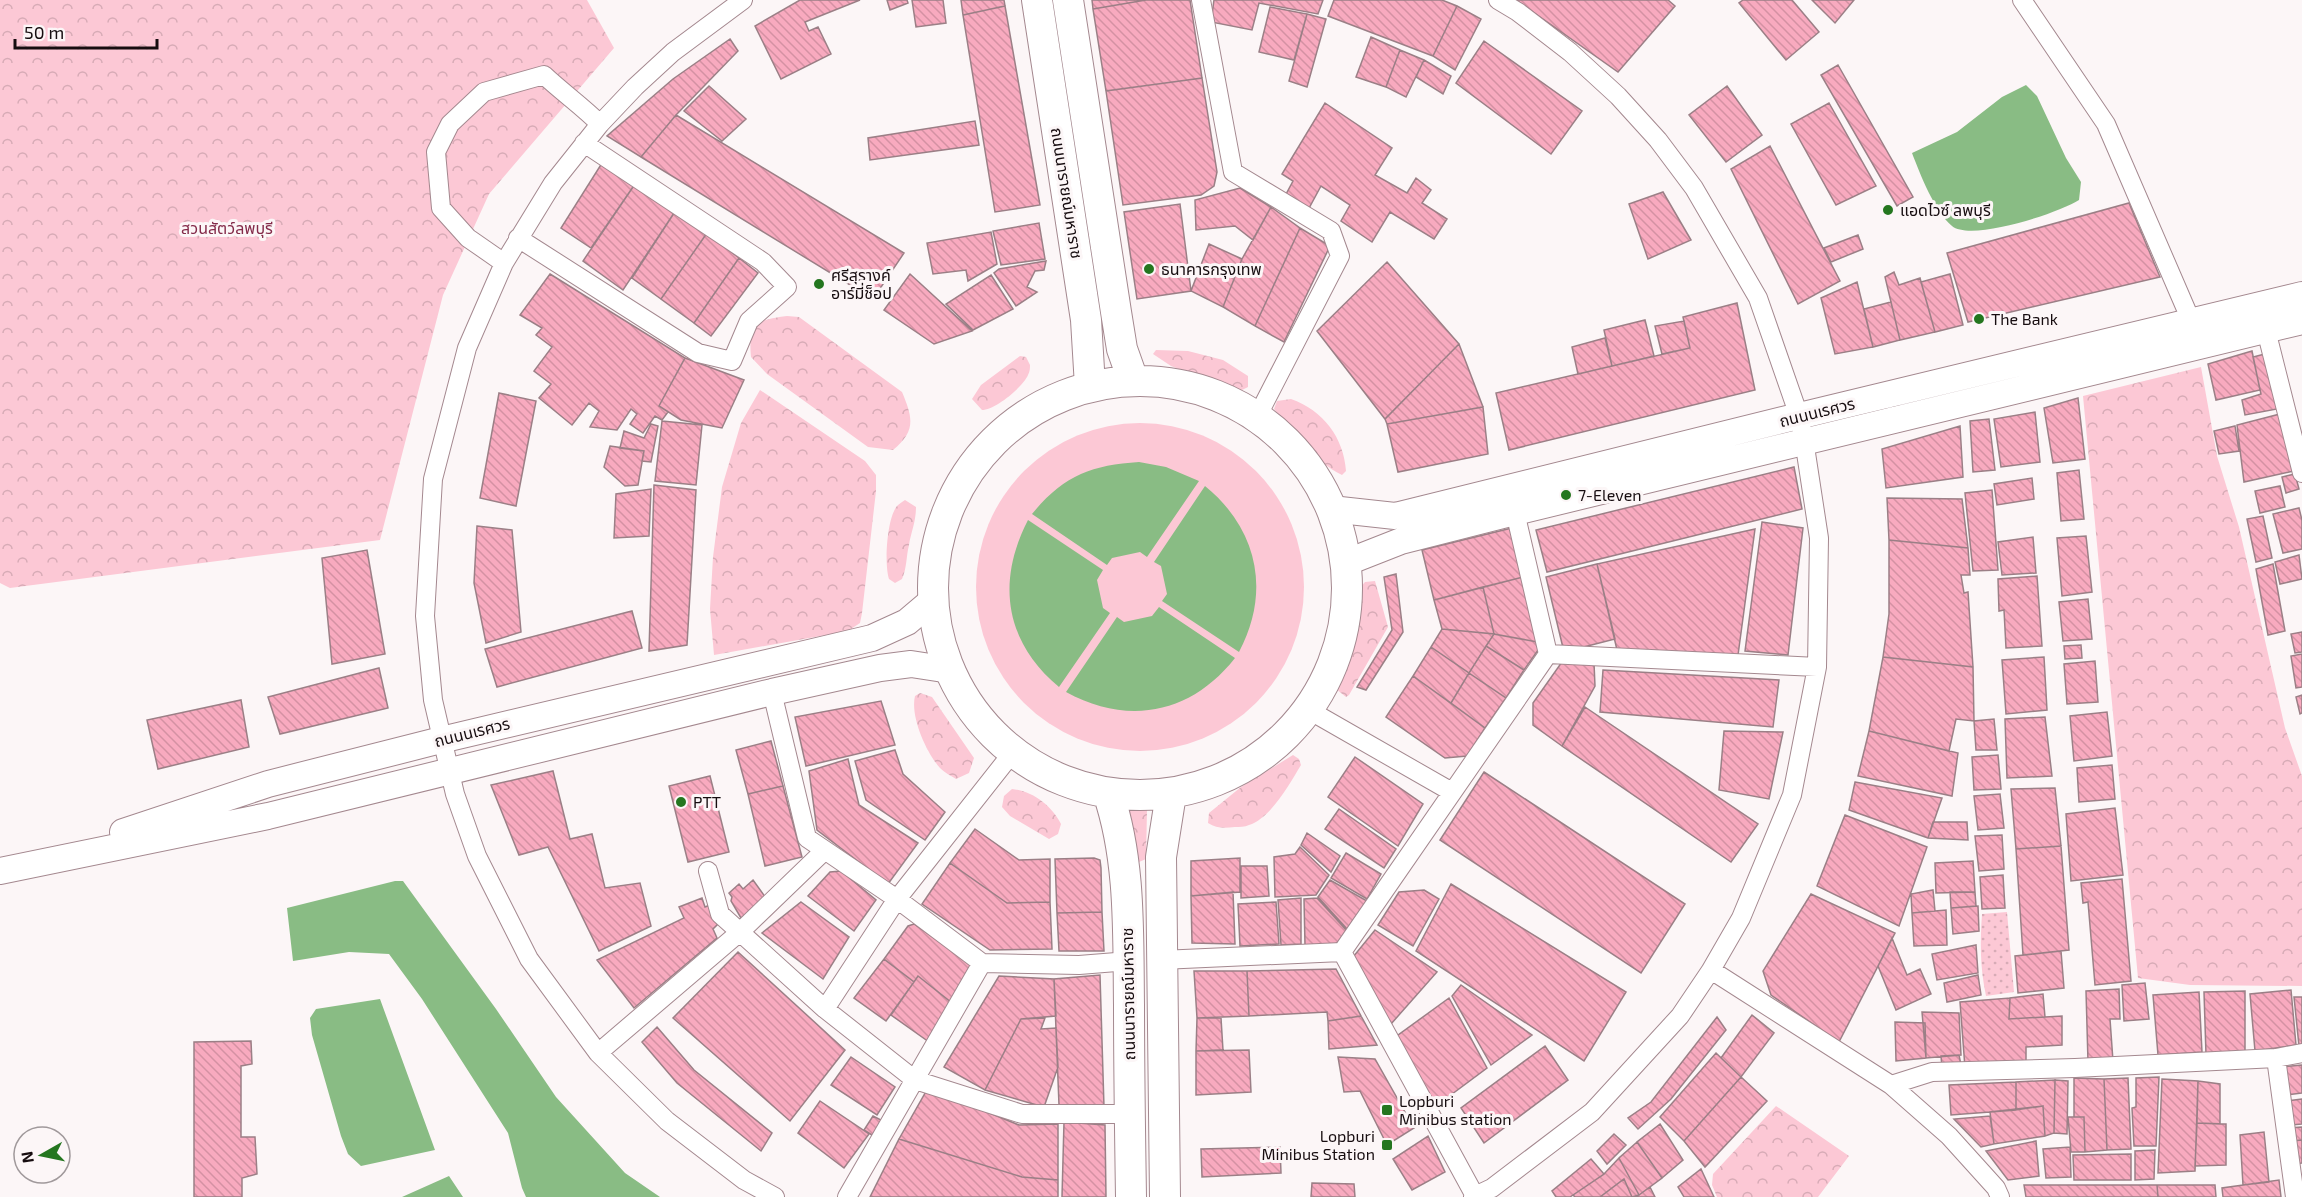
<svg xmlns="http://www.w3.org/2000/svg" width="2302" height="1197" font-family="'Exo 2','Noto Sans Thai',sans-serif">
<defs>
<pattern id="forest-crowns" width="20" height="18" patternUnits="userSpaceOnUse" patternTransform="scale(1.5)"><rect width="20" height="18" fill="#fcc8d5"/><path d="M2 6a3 3 0 1 1 6 0M12 15a3 3 0 1 1 6 0" fill="none" stroke="#d7abb6"/></pattern>
<pattern id="garden-dots" width="8" height="8" patternUnits="userSpaceOnUse" patternTransform="scale(1.5)"><rect width="8" height="8" fill="#fcc8d5"/><path d="M2 2h.1M6 6h.1" fill="none" stroke="#d7abb6" stroke-width="1.8" stroke-linecap="round"/></pattern>
<pattern id="building-back-hatch" width="6" height="6" patternUnits="userSpaceOnUse" patternTransform="scale(1.5)"><rect width="6" height="6" fill="#f8aabf"/><path d="M-1 5l2 2M0 0l6 6M5-1l2 2" fill="none" stroke="#d491a3"/></pattern>
</defs>
<rect width="100%" height="100%" fill="#fcf6f7"/>
<path fill="#fcc8d5" d="M976 587a164 164 0 1 1 328 0a164 164 0 1 1-328 0Z"/>
<path fill="url(#forest-crowns)" d="M0,0H587L614,48L489,194L443,295L380,540L10,588L0,583Z
M787,316L799,317L902,392C913,418 916,431 893,450L868,447L767,374L751,357C748,324 755,320 787,316Z
M1156,350L1188,351L1223,360L1248,376V387L1238,392L1171,366L1153,354Z
M1020,356L1026,357L1030,365C1030,368 1030,371 1028,375C1023,387 995,410 982,410L972,399L981,385Z
M2201,367L2217,456L2239,527L2285,728L2302,776V986L2190,985L2138,978L2083,396Z
M760,390L865,461L876,475V491L862,613L860,623L848,631L714,655L710,609L713,557L722,487L741,423Z
M1291,399C1323,410 1344,438 1346,471L1342,475C1314,461 1293,433 1274,409L1277,401Z
M905,500L916,507C916,522 911,532 909,545C906,557 907,568 902,579L895,583L889,579C884,564 887,518 897,506C899,504 902,502 905,500Z
M1375,581L1388,627L1349,695L1346,697L1336,689V679L1347,655L1356,617L1358,590L1365,582Z
M920,693L932,697L974,758L969,773L956,779C951,776 944,772 940,768C926,752 910,716 915,696Z
M1293,755L1299,759L1301,765C1290,783 1271,818 1249,825C1245,827 1239,827 1235,827C1225,828 1217,829 1208,823L1209,813L1241,787Z
M1012,789C1033,791 1052,806 1061,824L1058,834L1049,839L1010,816L1002,807L1004,796Z
M1138,804L1147,810L1146,859L1139,862L1132,855L1124,813Z
M1776,1106L1849,1156L1818,1197H1717L1712,1185L1713,1174Z"/>
<path fill="url(#garden-dots)" d="M2007,912L2014,992L1986,996C1980,968 1980,942 1982,914Z"/>
<path fill="#89bc84" d="M2026,85L2037,96L2066,158L2081,182L2079,200C2059,213 1971,242 1952,226C1935,212 1920,174 1912,153L1957,132L2002,97Z
M1139,462L1166,467L1199,481L1147,557L1140,552L1112,558L1107,565L1032,514C1063,476 1091,465 1139,462Z
M1205,486C1258,529 1271,592 1239,652L1162,601L1167,594L1161,566L1154,562Z
M1028,520L1103,570L1097,580L1103,608L1110,613L1059,687C1005,642 996,582 1028,520Z
M1159,607L1235,658C1191,714 1128,726 1066,692L1117,617L1124,622L1152,616Z
M395,881H403L496,1009L556,1097L625,1173L660,1197H526L522,1188L508,1133L422,999L389,954L349,952L293,961L287,908Z
M380,999L435,1150L361,1166L348,1154L341,1136L312,1035L310,1018L316,1009Z
M449,1176L463,1197H402Z"/>
<path fill="url(#building-back-hatch)" stroke="#9b7f86" stroke-width="1.5" d="M800,0H860L805,22L809,31L818,27L831,54L781,79L755,26Z
M887,0H907L908,3L890,10Z
M912,0H943L946,23L916,27Z
M961,0H1004L1005,6L963,15Z
M1092,0H1146L1093,9Z
M1146,0H1190L1202,78L1106,91L1093,9Z
M1214,0H1323L1318,14L1259,3L1252,30L1211,22Z
M1334,0H1442L1457,6L1433,56L1328,16Z
M1516,0H1668L1675,6L1618,72Z
M1743,0H1792L1819,32L1786,60L1739,3Z
M1812,0H1854L1835,23Z
M1005,6L1040,205L995,212L963,15Z
M1457,6L1481,19L1455,70L1433,56Z
M1270,7L1307,14L1294,60L1259,52Z
M1307,14L1326,19L1307,87L1289,81Z
M1371,37L1400,50L1386,87L1356,77Z
M730,39L738,51L676,115L641,157L607,136L673,79Z
M1484,41L1582,111L1551,154L1456,83Z
M1400,50L1424,60L1406,97L1386,87Z
M1424,60L1451,76L1443,94L1416,77Z
M1838,65L1913,197L1897,206L1821,75Z
M1202,78L1217,172L1214,186L1201,195L1123,205L1106,91Z
M709,86L746,119L722,141L684,111Z
M1727,86L1762,135L1726,162L1689,115Z
M1325,103L1392,148L1375,175L1407,193L1416,178L1431,190L1422,203L1447,219L1434,239L1390,212L1372,242L1341,221L1350,205L1321,186L1308,210L1284,198L1293,181L1282,174Z
M1829,103L1876,186L1836,205L1791,124Z
M676,115L904,253L873,299L641,157Z
M975,121L979,145L870,160L868,138Z
M1770,146L1840,281L1798,304L1731,169Z
M602,163L635,184L591,248L561,228Z
M635,184L676,210L623,290L583,261Z
M1240,188L1271,207L1253,240L1235,226L1196,230L1195,200Z
M1663,192L1691,240L1648,259L1629,204Z
M2129,203L2160,277L1968,322L1947,253Z
M1180,204L1191,291L1137,299L1124,212Z
M1271,207L1300,228L1255,326L1223,307L1242,259Z
M676,210L707,233L661,299L632,278Z
M1039,223L1045,259L1001,265L993,231Z
M1300,228L1330,246L1284,342L1255,326Z
M991,232L997,264L968,281L966,270L933,274L927,243Z
M707,233L739,258L694,323L661,299Z
M1858,235L1863,249L1831,262L1824,248Z
M1209,244L1242,259L1223,307L1191,291Z
M739,258L758,273L711,336L694,323Z
M1046,261L1044,270L1035,271L1027,287L1037,292L1016,306L994,273L999,269Z
M1387,262L1459,344L1385,419L1317,331Z
M1894,272L1899,285L1920,278L1935,332L1900,340L1885,277Z
M550,274L685,358L659,406L668,412L662,420L655,416L643,433L630,424L637,414L631,409L617,430L590,427L599,411L589,403L572,425L539,398L551,384L534,371L552,347L536,335L542,328L520,315Z
M910,274L972,331L934,344L884,310Z
M1950,274L1963,325L1935,332L1921,282Z
M991,275L1013,309L973,330L946,304Z
M1857,282L1873,347L1835,354L1821,298Z
M1891,302L1900,340L1873,347L1864,309Z
M1737,303L1755,390L1509,450L1496,393L1690,348L1683,317Z
M1645,320L1654,356L1612,366L1604,330Z
M1684,321L1690,348L1662,354L1655,326Z
M1605,338L1612,366L1578,374L1572,347Z
M1459,344L1483,407L1387,424L1385,419Z
M2252,351L2260,390L2216,400L2208,364Z
M2265,354L2277,409L2245,415L2242,400L2261,394L2253,357Z
M685,358L744,380L722,428L681,420L659,406Z
M499,393L536,401L516,506L480,498Z
M2078,398L2085,459L2053,463L2044,408Z
M1483,407L1488,454L1398,472L1387,424Z
M2035,412L2040,462L2001,467L1994,419Z
M2280,414L2294,471L2244,482L2237,425Z
M1989,419L1995,470L1973,472L1970,421Z
M662,421L702,425L696,485L655,481Z
M651,424L658,426L651,462L642,461L644,451L620,448L624,431L644,438Z
M1960,426L1963,477L1886,488L1882,449Z
M2235,426L2239,451L2219,454L2214,431Z
M610,446L644,451L638,485L625,486L604,467Z
M1794,467L1802,509L1547,572L1536,530Z
M2079,470L2084,519L2061,521L2057,473Z
M2295,474L2299,489L2286,493L2282,477Z
M2032,478L2034,499L1997,505L1994,484Z
M654,485L696,490L687,645L649,651Z
M2280,486L2285,507L2260,513L2255,491Z
M651,489L649,536L614,538L616,494Z
M1992,490L1998,570L1973,571L1965,493Z
M1887,498L1962,499L1968,548L1889,540Z
M2299,508L2302,520V549L2283,553L2273,514Z
M2263,516L2272,558L2256,562L2247,519Z
M1762,522L1803,528L1788,655L1745,651Z
M477,526L512,530L521,632L486,643L474,583Z
M1516,527L1527,576L1434,600L1422,550Z
M1755,529L1738,655L1617,650L1597,564Z
M2086,536L2092,592L2062,596L2057,538Z
M2033,537L2036,573L2002,575L1998,542Z
M1889,540L1968,548L1970,575H1961L1964,593L1968,592L1973,667L1883,657L1889,614Z
M367,550L385,654L332,664L322,558Z
M2299,555L2302,579L2280,584L2275,562Z
M1597,564L1615,639L1564,652L1546,577Z
M2273,564L2285,631L2268,635L2256,569Z
M1396,574L1403,632L1366,690L1357,687L1392,630L1384,577Z
M1527,576L1543,643L1494,634L1483,587Z
M2037,576L2042,646L2006,648L2004,610L1999,611L1998,579Z
M1483,587L1494,634L1442,629L1434,600Z
M2088,599L2092,639L2063,641L2059,602Z
M632,611L642,648L497,687L485,649Z
M1442,629L1494,634L1469,673L1431,647Z
M2302,632V652L2295,653L2291,634Z
M1494,634L1543,643L1524,670L1486,646Z
M2081,645L2082,658L2065,659L2064,646Z
M1486,646L1524,670L1506,698L1469,673Z
M1431,647L1469,673L1451,703L1413,676Z
M2302,654V687L2296,688L2291,656Z
M1883,657L1973,667L1974,721L1956,719L1949,751L1869,731Z
M2044,657L2047,710L2006,714L2002,660Z
M1564,659L1594,663L1595,686L1562,746L1533,725V703Z
M2095,661L2098,702L2067,704L2064,664Z
M379,668L388,708L280,734L268,697Z
M1603,670L1779,680L1773,727L1600,712Z
M1469,673L1506,698L1485,728L1451,703Z
M1413,676L1485,728L1467,756L1445,758L1386,717Z
M2302,695V713L2300,714L2296,697Z
M241,700L249,747L158,769L147,720Z
M881,701L895,745L806,766L795,717Z
M1585,707L1758,824L1731,862L1562,746Z
M2107,712L2112,756L2074,761L2070,716Z
M2045,717L2052,776L2007,778L2005,719Z
M1994,719L1997,750H1976L1974,721Z
M1724,731L1783,732L1769,799L1719,790Z
M1869,731L1958,753L1952,796L1858,776Z
M771,741L783,786L748,794L736,750Z
M895,750L903,774L945,812L925,840L866,800L855,761Z
M1998,755L2001,789L1974,790L1972,757Z
M1355,757L1423,804L1398,846L1328,797Z
M848,759L859,805L918,843L888,884L817,830L809,771Z
M2112,765L2115,799L2079,802L2077,768Z
M553,771L570,839L592,834L605,888L640,883L651,926L599,951L548,847L519,855L491,785Z
M1484,772L1685,904L1641,973L1440,840Z
M710,776L729,852L688,862L669,786Z
M1855,782L1942,798L1928,838L1849,810Z
M783,786L802,857L765,866L748,794Z
M2055,788L2061,846L2016,849L2011,789Z
M2000,794L2004,828L1978,830L1974,796Z
M2115,808L2123,875L2071,881L2066,814Z
M1339,809L1396,849L1384,868L1325,829Z
M1845,815L1927,847L1899,926L1817,886Z
M1933,822H1967L1968,840L1928,838Z
M975,829L1019,860L1050,859V902L1007,903L950,863Z
M1307,833L1340,856L1331,872L1301,845Z
M2002,835L2004,869L1979,871L1975,836Z
M2061,846L2069,950L2023,955L2016,849Z
M1300,847L1329,875L1316,895L1275,897L1274,857L1295,854Z
M1346,853L1381,874L1367,899L1331,878Z
M1094,858L1100,860L1101,868L1102,912L1057,913L1055,859Z
M1240,858V892L1191,896V861Z
M1973,861L1975,892L1936,893L1935,863Z
M950,863L1007,903L1050,902L1052,949L990,950L922,904Z
M1241,866H1267L1269,896L1241,898Z
M841,871L876,900L854,931L808,896L830,872Z
M2003,875L2005,908L1982,909L1980,877Z
M2122,879L2131,981L2095,985L2088,902L2083,903L2081,883Z
M753,880L766,898L741,918L731,901L732,897L729,893L739,884L743,889Z
M1330,880L1367,901L1348,930L1318,897Z
M1451,884L1626,992L1584,1061L1416,951Z
M1424,890L1439,899L1413,946L1378,925L1399,892Z
M1933,890L1935,911L1912,913L1911,894Z
M1233,892L1235,944L1192,943L1191,896Z
M1950,892H1975L1976,906L1951,908Z
M1811,894L1895,933L1839,1042L1771,995L1763,971Z
M702,898L705,907L710,905L719,923L713,929L717,938L634,1008L597,960L684,918L679,907Z
M1301,898V944L1281,945L1278,900Z
M1317,898L1348,932L1337,943L1326,948L1305,945L1304,899Z
M801,902L849,937L823,979L762,933Z
M1276,902L1279,944L1240,946L1238,904Z
M1978,906L1979,931L1953,934L1951,908Z
M1946,910L1947,945L1914,946L1912,913Z
M1102,912L1104,951H1059L1057,913Z
M914,924L970,963L972,974L952,1003L918,976L914,982L884,959L908,926Z
M1375,930L1437,972L1391,1024L1353,957Z
M1892,938L1907,975L1920,969L1931,994L1896,1010L1878,966Z
M1976,945L1978,973L1937,980L1932,954Z
M2061,951L2064,988L2018,993L2015,956Z
M738,952L845,1050L790,1121L673,1018Z
M884,959L914,982L886,1021L854,998Z
M1336,969L1361,1016L1328,1021L1327,1012L1249,1016L1247,971Z
M1194,971H1247L1249,1016L1197,1018Z
M1100,975L1104,1107L1059,1105L1054,979Z
M1978,975L1981,995L1947,1002L1944,983Z
M918,976L952,1003L929,1042L891,1015Z
M999,976L1054,979L1056,1016L1021,1019L985,1090L944,1067Z
M2145,983L2149,1019L2124,1021L2122,985Z
M1461,985L1532,1035L1491,1065L1452,996Z
M2119,989L2120,1019H2110L2113,1061L2088,1062L2086,991Z
M2291,990L2296,1045L2255,1051L2250,994Z
M2245,991V1054L2206,1055L2204,992Z
M2199,992L2202,1052L2158,1055L2153,995Z
M2043,994L2045,1017L2009,1019L2010,998Z
M2294,997H2302V1045L2299,1046Z
M1449,998L1487,1068L1436,1106L1394,1038Z
M2010,998L2009,1019L2062,1016V1045L2026,1047V1067L1965,1068L1960,1002Z
M1922,1012L1959,1013L1961,1055L1926,1058Z
M1752,1015L1774,1033L1741,1077L1721,1058Z
M1361,1016L1377,1045L1329,1049L1328,1021Z
M1717,1017L1726,1030L1671,1099L1638,1129L1628,1118L1651,1102Z
M1045,1018L1041,1029L1056,1028L1058,1067L1044,1107L985,1090L1021,1019Z
M1197,1018H1221L1223,1050L1196,1051Z
M1895,1022L1925,1023L1926,1058L1896,1061Z
M657,1027L694,1070L772,1133L761,1151L677,1083L642,1042Z
M251,1041L252,1064L241,1066V1137H255L257,1174L242,1178V1197H194V1042Z
M1545,1046L1568,1080L1484,1143L1461,1108Z
M1249,1050L1251,1092L1196,1095V1051Z
M1716,1053L1741,1077L1684,1141L1660,1117Z
M1959,1055L1961,1065L1942,1068L1941,1056Z
M851,1057L895,1087L877,1115L831,1085Z
M1338,1057L1375,1059L1414,1128L1387,1145L1360,1091L1344,1092Z
M2302,1065V1093L2286,1095L2282,1067Z
M1741,1077L1767,1101L1705,1167L1684,1141Z
M2159,1077L2156,1146H2134L2132,1108L2136,1107V1078Z
M2074,1078L2104,1079L2107,1150L2085,1152L2084,1117H2074Z
M2128,1078L2131,1149L2107,1150L2104,1079Z
M2162,1079L2198,1081L2195,1171L2158,1173Z
M2055,1080L2054,1133L2045,1136L2043,1106L2016,1110V1082Z
M2055,1080L2068,1081L2067,1134L2054,1133Z
M2198,1081L2220,1084V1124L2197,1123Z
M2016,1082V1110L1951,1115L1949,1085Z
M928,1088L1019,1125L1058,1124V1180L1022,1177L899,1139Z
M2302,1099V1124L2291,1125L2287,1101Z
M820,1101L869,1134L844,1168L798,1133Z
M2043,1106L2045,1136L1994,1144L1990,1112Z
M873,1116L883,1121L875,1137L864,1130Z
M1990,1116L1994,1144L1981,1147L1954,1119Z
M2068,1117H2084L2085,1152H2071Z
M1064,1122L1105,1125L1106,1197H1062Z
M2197,1123L2226,1124V1165L2195,1166Z
M1660,1124L1683,1160L1662,1178L1637,1142Z
M2302,1127V1140L2291,1141L2289,1128Z
M2264,1132L2269,1182L2243,1185L2240,1135Z
M1614,1134L1626,1145L1607,1164L1597,1151Z
M1428,1136L1445,1172L1412,1190L1393,1159Z
M899,1139L1022,1177L1058,1180V1197H870Z
M2302,1140V1163L2295,1164L2291,1141Z
M2036,1141L2039,1176L2008,1180L1986,1151Z
M1637,1142L1662,1178L1639,1195L1619,1158Z
M1280,1147L1281,1173L1202,1177L1201,1149Z
M2070,1147L2071,1177L2046,1178L2043,1149Z
M2155,1150L2154,1179L2135,1180V1151Z
M2131,1154V1180H2074L2073,1155Z
M1619,1158L1639,1195L1632,1197L1624,1179L1600,1197H1575L1573,1195L1604,1174Z
M1591,1159L1604,1174L1570,1197H1556L1552,1191Z
M1701,1169L1714,1197H1684L1678,1187Z
M1624,1179L1632,1197H1600Z
M2279,1180L2281,1197H2223L2222,1188Z
M1312,1183L1354,1184L1355,1197H1311Z
M2024,1185H2157L2158,1197H2026Z
M2157,1185H2215L2216,1197H2158Z
M1650,1187L1655,1197H1636L1639,1195Z"/>
<g fill="none" stroke-linecap="round" stroke-linejoin="round">
<defs>
<path id="street" d="M743,0L673,52L635,87L600,124L553,183L504,263L467,348L433,479L425,616L433,700L455,794L477,856L529,959L598,1053L667,1121L744,1180L775,1197
M1201,0L1233,172L1331,231L1340,256L1257,417
M2022,0L2106,124L2192,323L2193,331
M518,238L698,353L732,361L749,321L787,287L763,262L584,143
M504,263L468,238L441,208L436,152L450,124L484,92L544,75C562,92 582,106 600,124
M2266,330L2302,473
M1515,512L1548,654L1817,667
M772,692L807,838L897,899L982,963L1079,965L1129,961
M1307,709L1452,792
M708,871L720,914L825,1009L915,1080L1022,1114H1130
M1342,952L1548,654
M1161,960L1342,952L1475,1196
M1711,970L1891,1085L1949,1136L1996,1188L2000,1197
M825,1009L897,899L1013,752
M598,1053L740,932L824,851
M2276,1058L2295,1197
M1891,1085L1932,1072L2075,1068L2276,1058L2302,1053
M847,1197L982,963
M1473,1197L1492,1188L1592,1112L1680,1016L1711,970L1741,918L1792,795L1817,667L1819,538L1804,440L1799,416L1758,298L1694,188L1658,140L1618,96L1570,52L1518,12L1498,0"/>
<path id="secondary" d="M1331,509L1395,516L1799,416L2302,295
M1345,563L1401,541L1515,512L2302,321
M123,832L268,784L441,740L872,638L907,622L933,600
M0,871L268,816L772,692L880,668L911,664L950,670"/>
<path id="primary" d="M1037,0L1086,320L1090,386
M1068,0L1116,312L1122,349L1133,380
M933 588a207 207 0 1 1 414 0a207 207 0 1 1-414 0Z
M1108,793C1131,860 1128,935 1129,1005C1129,1069 1130,1133 1131,1197
M1165,1197L1161,857L1171,794"/>
</defs>
<use href="#street" stroke="#a4888f" stroke-width="20"/>
<use href="#secondary" stroke="#a4888f" stroke-width="28"/>
<use href="#primary" stroke="#a4888f" stroke-width="32"/>
<use href="#street" stroke="#fff" stroke-width="18"/>
<use href="#secondary" stroke="#fff" stroke-width="26"/>
<use href="#primary" stroke="#fff" stroke-width="30"/>
</g>
<g fill="#24761f" stroke="#fcf6f7" stroke-width="2">
<circle cx="1888" cy="210" r="6"/>
<circle cx="1149" cy="269" r="6"/>
<circle cx="819" cy="284" r="6"/>
<circle cx="1979" cy="319" r="6"/>
<circle cx="1566" cy="495" r="6"/>
<circle cx="681" cy="802" r="6"/>
<rect x="1381" y="1104" width="12" height="12" rx="3"/>
<rect x="1381" y="1139" width="12" height="12" rx="3"/>
</g>
<g text-anchor="middle" stroke-width="6" stroke-linejoin="round" paint-order="stroke">
<g font-size="16" fill="#170d10" stroke="#fcf6f7">
<text transform="translate(1067 193) rotate(81)" y="6">ถนนนารายณ์มหาราช</text>
<text transform="translate(1817 412) rotate(-14)" y="6">ถนนนเรศวร</text>
<text transform="translate(472 732) rotate(-14)" y="6">ถนนนเรศวร</text>
<text transform="translate(1128 994) rotate(-91)" y="6">ถนนนารายณ์มหาราช</text>
</g>
<g font-size="16" fill="#170d10" stroke="#fcf6f7" text-anchor="start">
<text x="1900" y="216">แอดไวซ์ ลพบุรี</text>
<text x="1161" y="275">ธนาคารกรุงเทพ</text>
<text x="831" y="281">ศรีสุรางค์<tspan x="831" dy="18">อาร์มี่ช็อป</tspan></text>
<text x="1991" y="325">The Bank</text>
<text x="1578" y="501">7-Eleven</text>
<text x="693" y="808">PTT</text>
<text x="1399" y="1107">Lopburi<tspan x="1399" dy="18">Minibus station</tspan></text>
<text x="1375" y="1142" text-anchor="end">Lopburi<tspan x="1375" dy="18">Minibus Station</tspan></text>
</g>
<g font-size="16" fill="#842b4a" stroke="#fcf6f7">
<text x="227" y="234">สวนสัตว์ลพบุรี</text>
</g>
</g>
<g transform="translate(42 1155) rotate(261)"><circle r="28" fill="#fcf6f7" stroke="#a0999b" stroke-width="1.5"/>
<path d="M0-4.5L10 22L0 15L-10 22Z" fill="#24761f"/>
<text y="-9" font-size="16" font-weight="bold" text-anchor="middle" fill="#170d10">N</text>
</g>
<path d="M15 39v9h142v-9" fill="none" stroke="#170d10" stroke-width="3"/>
<text x="24" y="39" font-size="18" fill="#170d10" stroke="#fcf6f7" stroke-width="4.5" paint-order="stroke">50 m</text>
</svg>
